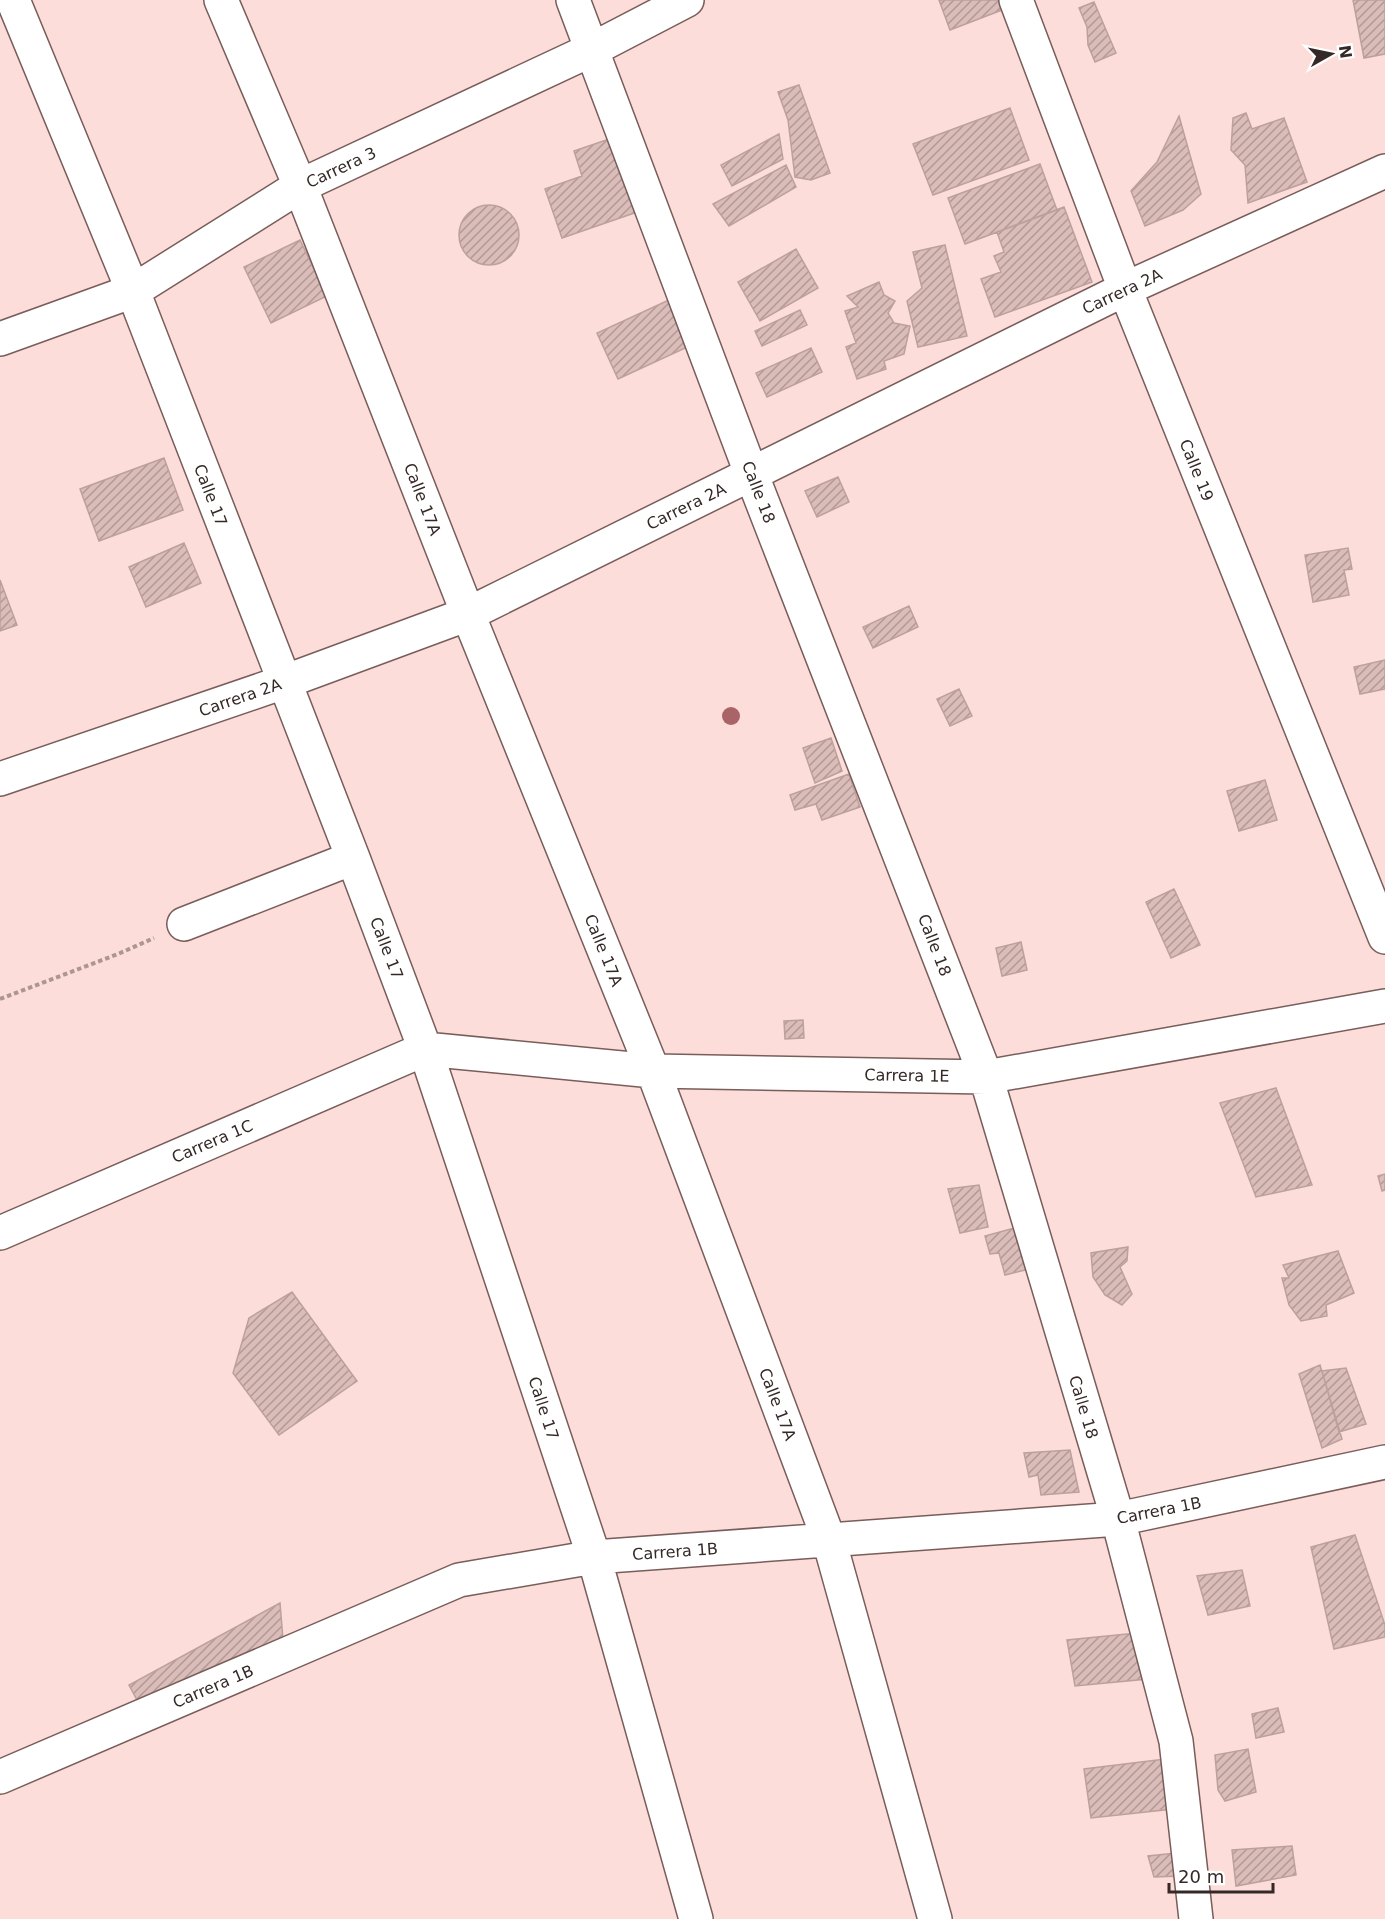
<svg xmlns="http://www.w3.org/2000/svg" width="1385" height="1919" font-family="'DejaVu Sans',sans-serif">
<defs>
<pattern id="building-hatch" width="6" height="6" patternUnits="userSpaceOnUse" patternTransform="scale(1.5)"><rect width="6" height="6" fill="#dabcb8"/><path d="M-1 1l2-2M0 6l6-6M5 7l2-2" fill="none" stroke="#b29996"/></pattern>
</defs>
<rect width="100%" height="100%" fill="#fdddd9"/>
<path fill="url(#building-hatch)" stroke="#bda09c" stroke-width="1.5" d="M939,0H998L1002,10L950,30Z
M1353,0H1385V54L1364,58Z
M1094,2L1116,53L1095,62L1088,45L1087,27L1079,8Z
M799,85L830,173L811,180L795,177L788,120L778,92Z
M1010,108L1029,160L933,195L913,144Z
M1246,113L1252,129L1284,118L1307,182L1248,203L1245,165L1231,150L1233,118Z
M1179,116L1201,194L1183,210L1145,226L1131,191L1157,162Z
M779,134L783,159L732,186L721,165Z
M621,135L646,209L562,238L545,189L582,176L574,151Z
M1040,164L1057,210L965,244L948,198Z
M786,165L796,187L729,226L713,204Z
M459 235a30 30 0 1 1 60 0a30 30 0 1 1-60 0Z
M1064,207L1092,282L995,317L981,279L1001,272L994,256L1004,252L997,232Z
M300,240L327,296L271,323L244,267Z
M945,245L967,336L918,347L907,301L922,288L913,252Z
M796,249L818,288L760,321L738,282Z
M879,282L884,295L895,301L888,313L894,323L910,326L904,354L884,361L886,369L857,379L846,347L856,343L845,311L858,307L847,296Z
M671,299L692,345L618,379L597,333Z
M800,310L807,325L762,346L755,331Z
M811,348L822,372L767,397L756,373Z
M164,458L183,510L99,541L80,489Z
M838,477L849,502L817,517L805,491Z
M184,543L201,583L146,607L129,567Z
M1348,548L1352,569L1344,570L1349,595L1313,602L1305,555Z
M0,580L17,625L0,631Z
M909,606L918,627L873,648L863,627Z
M1385,660V689L1360,694L1354,667Z
M959,689L972,716L950,726L937,699Z
M831,738L842,771L815,783L803,748Z
M849,774L860,807L822,820L816,804L795,810L790,795Z
M1265,780L1277,820L1239,831L1227,791Z
M1174,889L1200,945L1171,958L1146,902Z
M1021,942L1027,970L1002,976L996,948Z
M803,1020L804,1038L785,1039L784,1021Z
M1276,1088L1312,1185L1256,1197L1220,1103Z
M1385,1174V1190L1382,1191L1378,1176Z
M979,1185L988,1227L960,1233L948,1189Z
M1029,1224L1042,1266L1005,1275L999,1253L990,1254L985,1236Z
M1128,1247L1127,1261L1120,1267L1132,1294L1122,1305L1105,1295L1093,1277L1091,1253Z
M1338,1251L1354,1293L1326,1305L1327,1316L1301,1321L1289,1305L1282,1278H1289L1283,1265Z
M292,1292L357,1381L279,1435L233,1373L249,1318Z
M1320,1365L1342,1439L1322,1448L1299,1374Z
M1346,1368L1366,1424L1339,1432L1322,1371Z
M1070,1450L1079,1492L1041,1495L1038,1475L1029,1477L1024,1453Z
M1355,1535L1385,1625V1637L1334,1649L1311,1547Z
M1242,1570L1250,1606L1208,1615L1197,1576Z
M280,1603L285,1663L153,1730L129,1685Z
M1137,1633L1148,1679L1075,1686L1067,1640Z
M1278,1708L1284,1732L1256,1738L1252,1714Z
M1248,1749L1256,1792L1225,1801L1218,1790L1215,1755Z
M1165,1759L1173,1809L1091,1818L1084,1769Z
M1292,1846L1296,1875L1236,1886L1232,1850Z
M1176,1853L1181,1876L1154,1877L1148,1856Z"/>
<g fill="none" stroke-linecap="round" stroke-linejoin="round">
<defs>
<path id="street" d="M13,0L133,291L353,858L425,1049L594,1557L696,1919
M221,0L300,186L468,614L653,1071L829,1540L935,1919
M573,0L751,473L986,1077L1118,1519L1176,1741L1196,1919
M1016,0L1125,289L1385,937
M0,339L133,291L300,186L591,50L687,0
M0,779L284,682L468,614L1125,289L1385,171
M184,924L353,858
M0,1233L425,1049L653,1071L986,1077L1385,1006
M0,1777L459,1580L594,1557L1118,1519L1385,1462"/>
</defs>
<use href="#street" stroke="#785d5a" stroke-width="36"/>
<path stroke="#ac9592" stroke-width="4" stroke-dasharray="4.5 3" stroke-linecap="butt" d="M0,999L118,954L154,938"/>
<use href="#street" stroke="#fff" stroke-width="33"/>
</g>
<circle fill="#aa6366" cx="731" cy="716" r="9"/>
<g text-anchor="middle" stroke-width="6" stroke-linejoin="round" paint-order="stroke">
<g font-size="16" fill="#342927" stroke="#fff">
<text transform="translate(341 167) rotate(-25)" y="6">Carrera 3</text>
<text transform="translate(1122 291) rotate(-25)" y="6">Carrera 2A</text>
<text transform="translate(1197 470) rotate(68)" y="6">Calle 19</text>
<text transform="translate(759 492) rotate(69)" y="6">Calle 18</text>
<text transform="translate(211 495) rotate(69)" y="6">Calle 17</text>
<text transform="translate(423 499) rotate(69)" y="6">Calle 17A</text>
<text transform="translate(686 506) rotate(-26)" y="6">Carrera 2A</text>
<text transform="translate(240 697) rotate(-19)" y="6">Carrera 2A</text>
<text transform="translate(935 945) rotate(69)" y="6">Calle 18</text>
<text transform="translate(387 948) rotate(69)" y="6">Calle 17</text>
<text transform="translate(604 950) rotate(68)" y="6">Calle 17A</text>
<text transform="translate(907 1075) rotate(1)" y="6">Carrera 1E</text>
<text transform="translate(212 1141) rotate(-23)" y="6">Carrera 1C</text>
<text transform="translate(778 1404) rotate(69)" y="6">Calle 17A</text>
<text transform="translate(1084 1407) rotate(73)" y="6">Calle 18</text>
<text transform="translate(544 1408) rotate(72)" y="6">Calle 17</text>
<text transform="translate(1159 1510) rotate(-11)" y="6">Carrera 1B</text>
<text transform="translate(675 1551) rotate(-4)" y="6">Carrera 1B</text>
<text transform="translate(213 1686) rotate(-23)" y="6">Carrera 1B</text>
</g>
</g>
<g transform="translate(1331 54) rotate(81)" stroke="#ffffff" stroke-width="4.5" paint-order="stroke">
<path d="M0-4.5L10 22L0 15L-10 22Z" fill="#342927"/>
<text y="-9" font-size="16" font-weight="bold" text-anchor="middle" fill="#342927">N</text>
</g>
<path d="M1169 1883v9h104v-9" fill="none" stroke="#342927" stroke-width="3"/>
<text x="1178" y="1883" font-size="18" fill="#342927" stroke="#ffffff" stroke-width="4.5" paint-order="stroke">20 m</text>
</svg>
